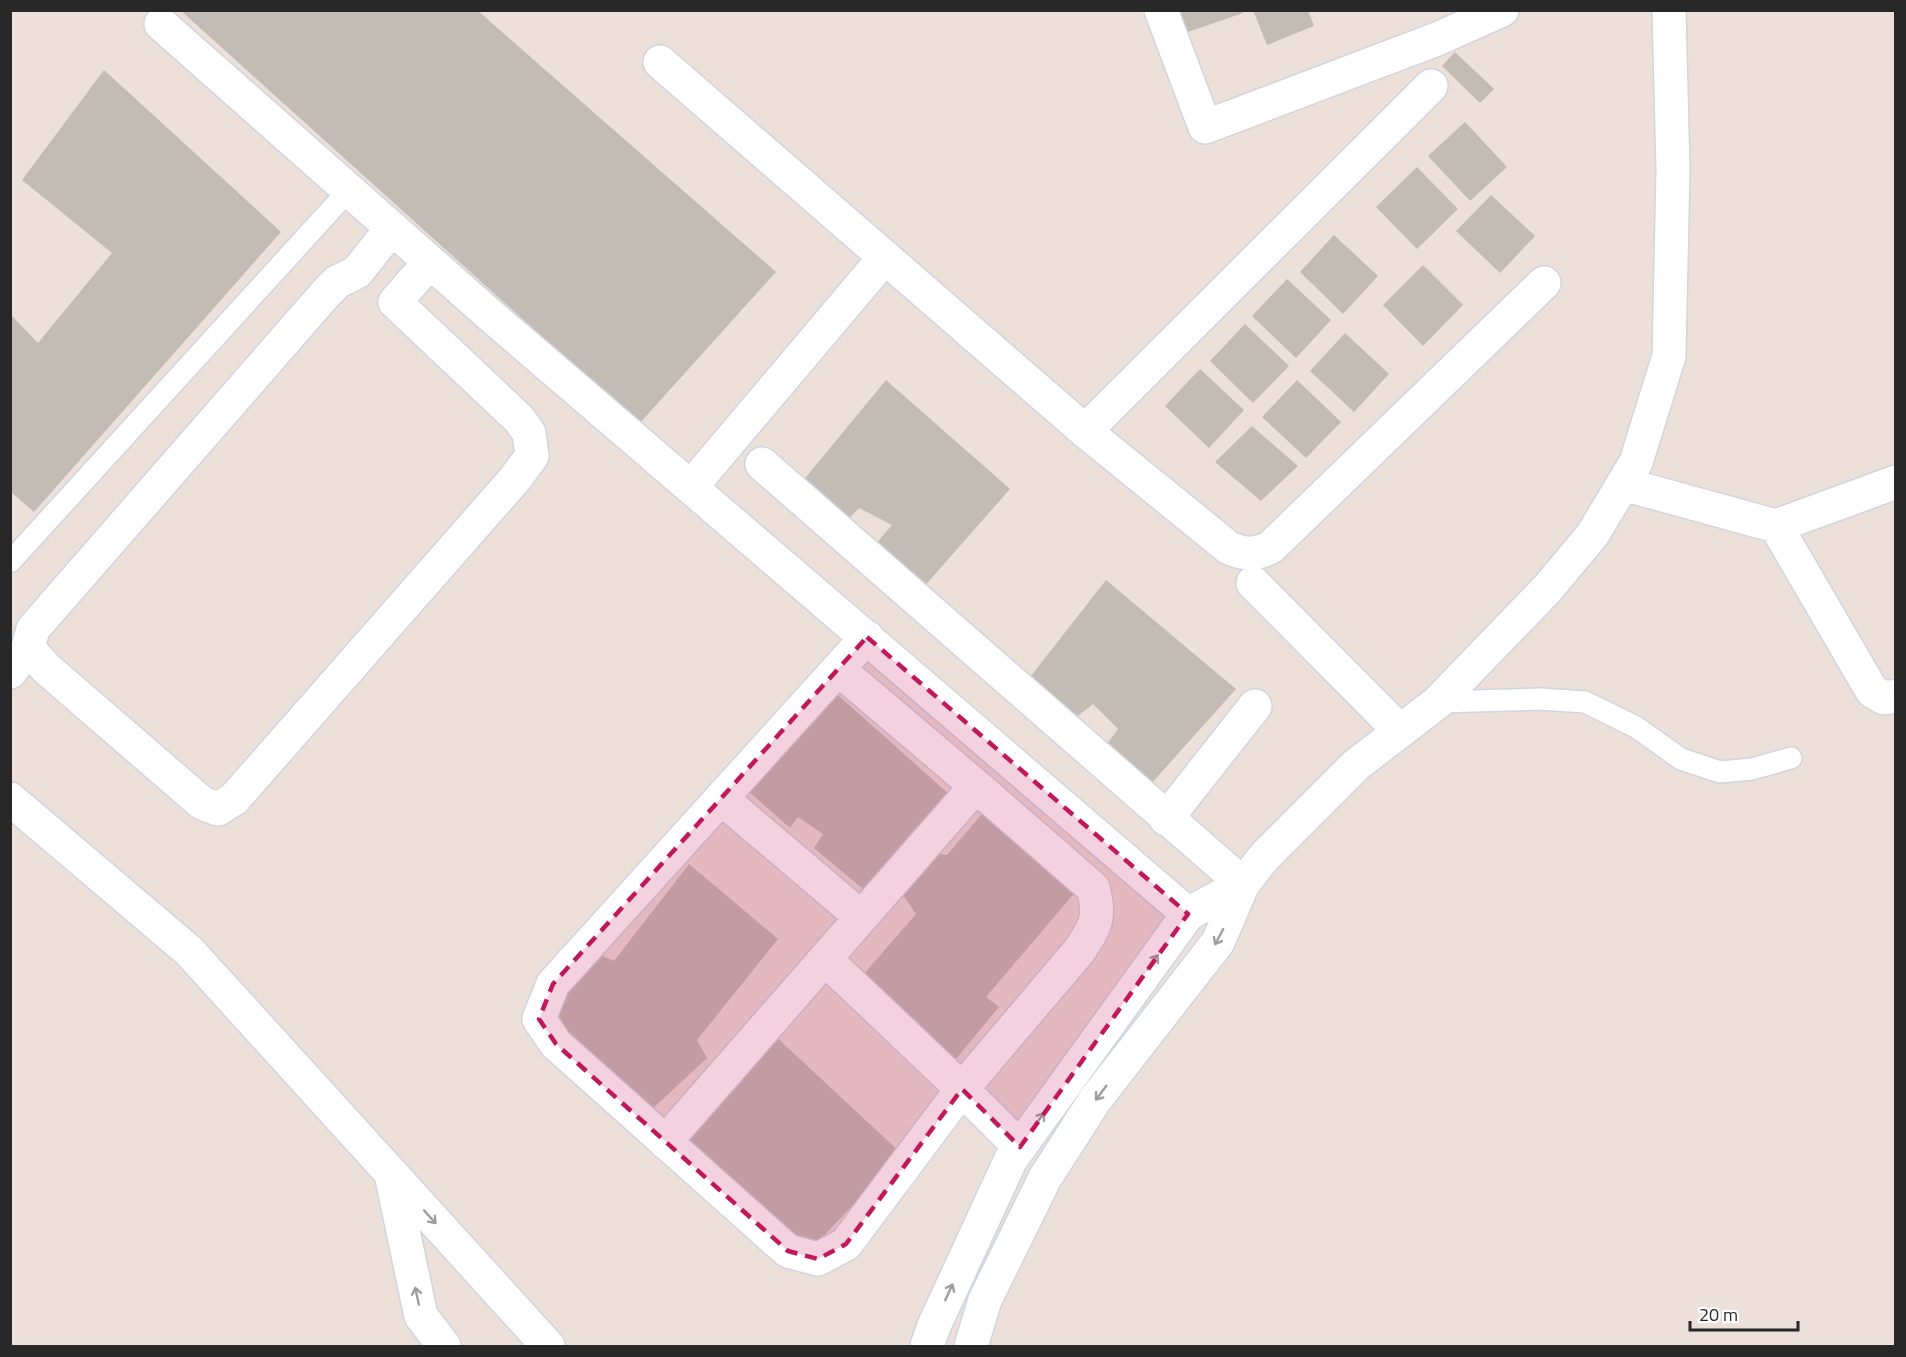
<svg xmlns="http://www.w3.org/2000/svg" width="1906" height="1357" font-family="'Titillium Web',sans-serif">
<rect width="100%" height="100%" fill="#ece0d8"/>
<path fill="#c3bcb4" d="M180,10H477L776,272L639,424Z
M1177,10H1242L1243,13L1185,33Z
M1253,10H1308L1314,26L1267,45Z
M1455,52L1494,89L1480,103L1442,66Z
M104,70L281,232L34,512L10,491V314L38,343L112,253L22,180Z
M1465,122L1507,167L1470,201L1428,156Z
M1417,167L1458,209L1417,249L1376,207Z
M1491,195L1535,236L1500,273L1456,231Z
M1334,235L1378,276L1343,314L1300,272Z
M1423,265L1463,305L1423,346L1383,305Z
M1287,279L1331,320L1296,358L1252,316Z
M1245,324L1289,366L1253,403L1210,361Z
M1345,333L1389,374L1354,412L1310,371Z
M1200,369L1244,410L1209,448L1165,406Z
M886,380L1010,489L922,589L874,546L892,525L859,508L843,524L802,482Z
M1297,380L1341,422L1306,458L1262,417Z
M1252,426L1298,466L1261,501L1215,462Z
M1106,580L1236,689L1150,785L1105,747L1118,729L1093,704L1074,719L1027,681Z
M830,688L951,796L864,890L814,848L823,834L798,817L790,828L747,790Z
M987,808L1082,884L986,997L999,1007L956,1059L863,975L916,914L900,891L928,853L947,855Z
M689,864L778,939L697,1040L707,1058L650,1111L548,1018L598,954L614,961Z
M774,1035L902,1154L811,1249L687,1141Z"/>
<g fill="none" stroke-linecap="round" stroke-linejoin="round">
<defs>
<path id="service" d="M10,562L349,190
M1438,702L1540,699L1585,702L1636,727L1681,759L1720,772L1752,769L1791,758"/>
<path id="minor" d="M1161,10L1205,127L1437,39L1502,10
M161,24L490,315L1188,914
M660,62L1085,431L1229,548C1246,555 1255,555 1271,547L1544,283
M392,228L357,272L337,282L327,292L33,629L28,648L47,669L202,803L218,809L234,799L514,480L532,456L529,433L519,419L395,302L430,262
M1085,431L1431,86
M762,464L1243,884
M1623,484L1776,526L1896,482
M691,487L885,257
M1776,526L1872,691L1884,698L1896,696
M1253,583L1400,731
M867,637L553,984L539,1019L556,1044L788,1251L818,1259L846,1244L962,1089L1020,1147
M838,669L976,786
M10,672L28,648
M721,798L861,917
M10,799L189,951L548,1346
M1166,819L1255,706
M665,1142L976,786L1093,888C1101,917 1096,926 1079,951L962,1089L825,959
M391,1174L421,1316L444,1346
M927,1346L934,1326L1011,1159L1188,914L1243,884
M971,1346L985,1300L1045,1178L1095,1100L1218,942L1243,884L1265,856L1356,765L1438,702L1548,588L1593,534L1636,462L1669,356L1673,170L1669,10"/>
</defs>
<use href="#service" stroke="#ced5e3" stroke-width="24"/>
<use href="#minor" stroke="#ced5e3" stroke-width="36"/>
<use href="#service" stroke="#fff" stroke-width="21"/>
<use href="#minor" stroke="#fff" stroke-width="33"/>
</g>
<defs><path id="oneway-shaft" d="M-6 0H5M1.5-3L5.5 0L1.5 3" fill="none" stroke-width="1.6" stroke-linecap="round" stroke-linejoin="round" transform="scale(1.5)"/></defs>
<g stroke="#9e9e9e">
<use href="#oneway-shaft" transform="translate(1219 937) rotate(118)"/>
<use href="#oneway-shaft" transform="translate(1153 962) rotate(-54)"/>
<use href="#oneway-shaft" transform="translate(1101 1093) rotate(127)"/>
<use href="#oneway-shaft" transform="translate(1039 1120) rotate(-54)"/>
<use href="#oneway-shaft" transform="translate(430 1217) rotate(48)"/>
<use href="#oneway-shaft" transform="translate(949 1292) rotate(-65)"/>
<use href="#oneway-shaft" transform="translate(417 1296) rotate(-102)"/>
</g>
<path fill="#c2185b" fill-opacity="0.2" stroke="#c2185b" stroke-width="4.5" stroke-dasharray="12 8" stroke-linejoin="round" d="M867,637L1188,914L1020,1147L962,1089L846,1244L818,1259L788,1251L556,1044L539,1019L553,984Z"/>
<rect width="1906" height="1357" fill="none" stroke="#282828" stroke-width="24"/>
<path d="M1690 1321v9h108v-9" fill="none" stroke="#282828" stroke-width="3"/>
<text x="1699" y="1321" font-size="18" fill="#282828" stroke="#ffffff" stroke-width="4.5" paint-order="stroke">20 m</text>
</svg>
